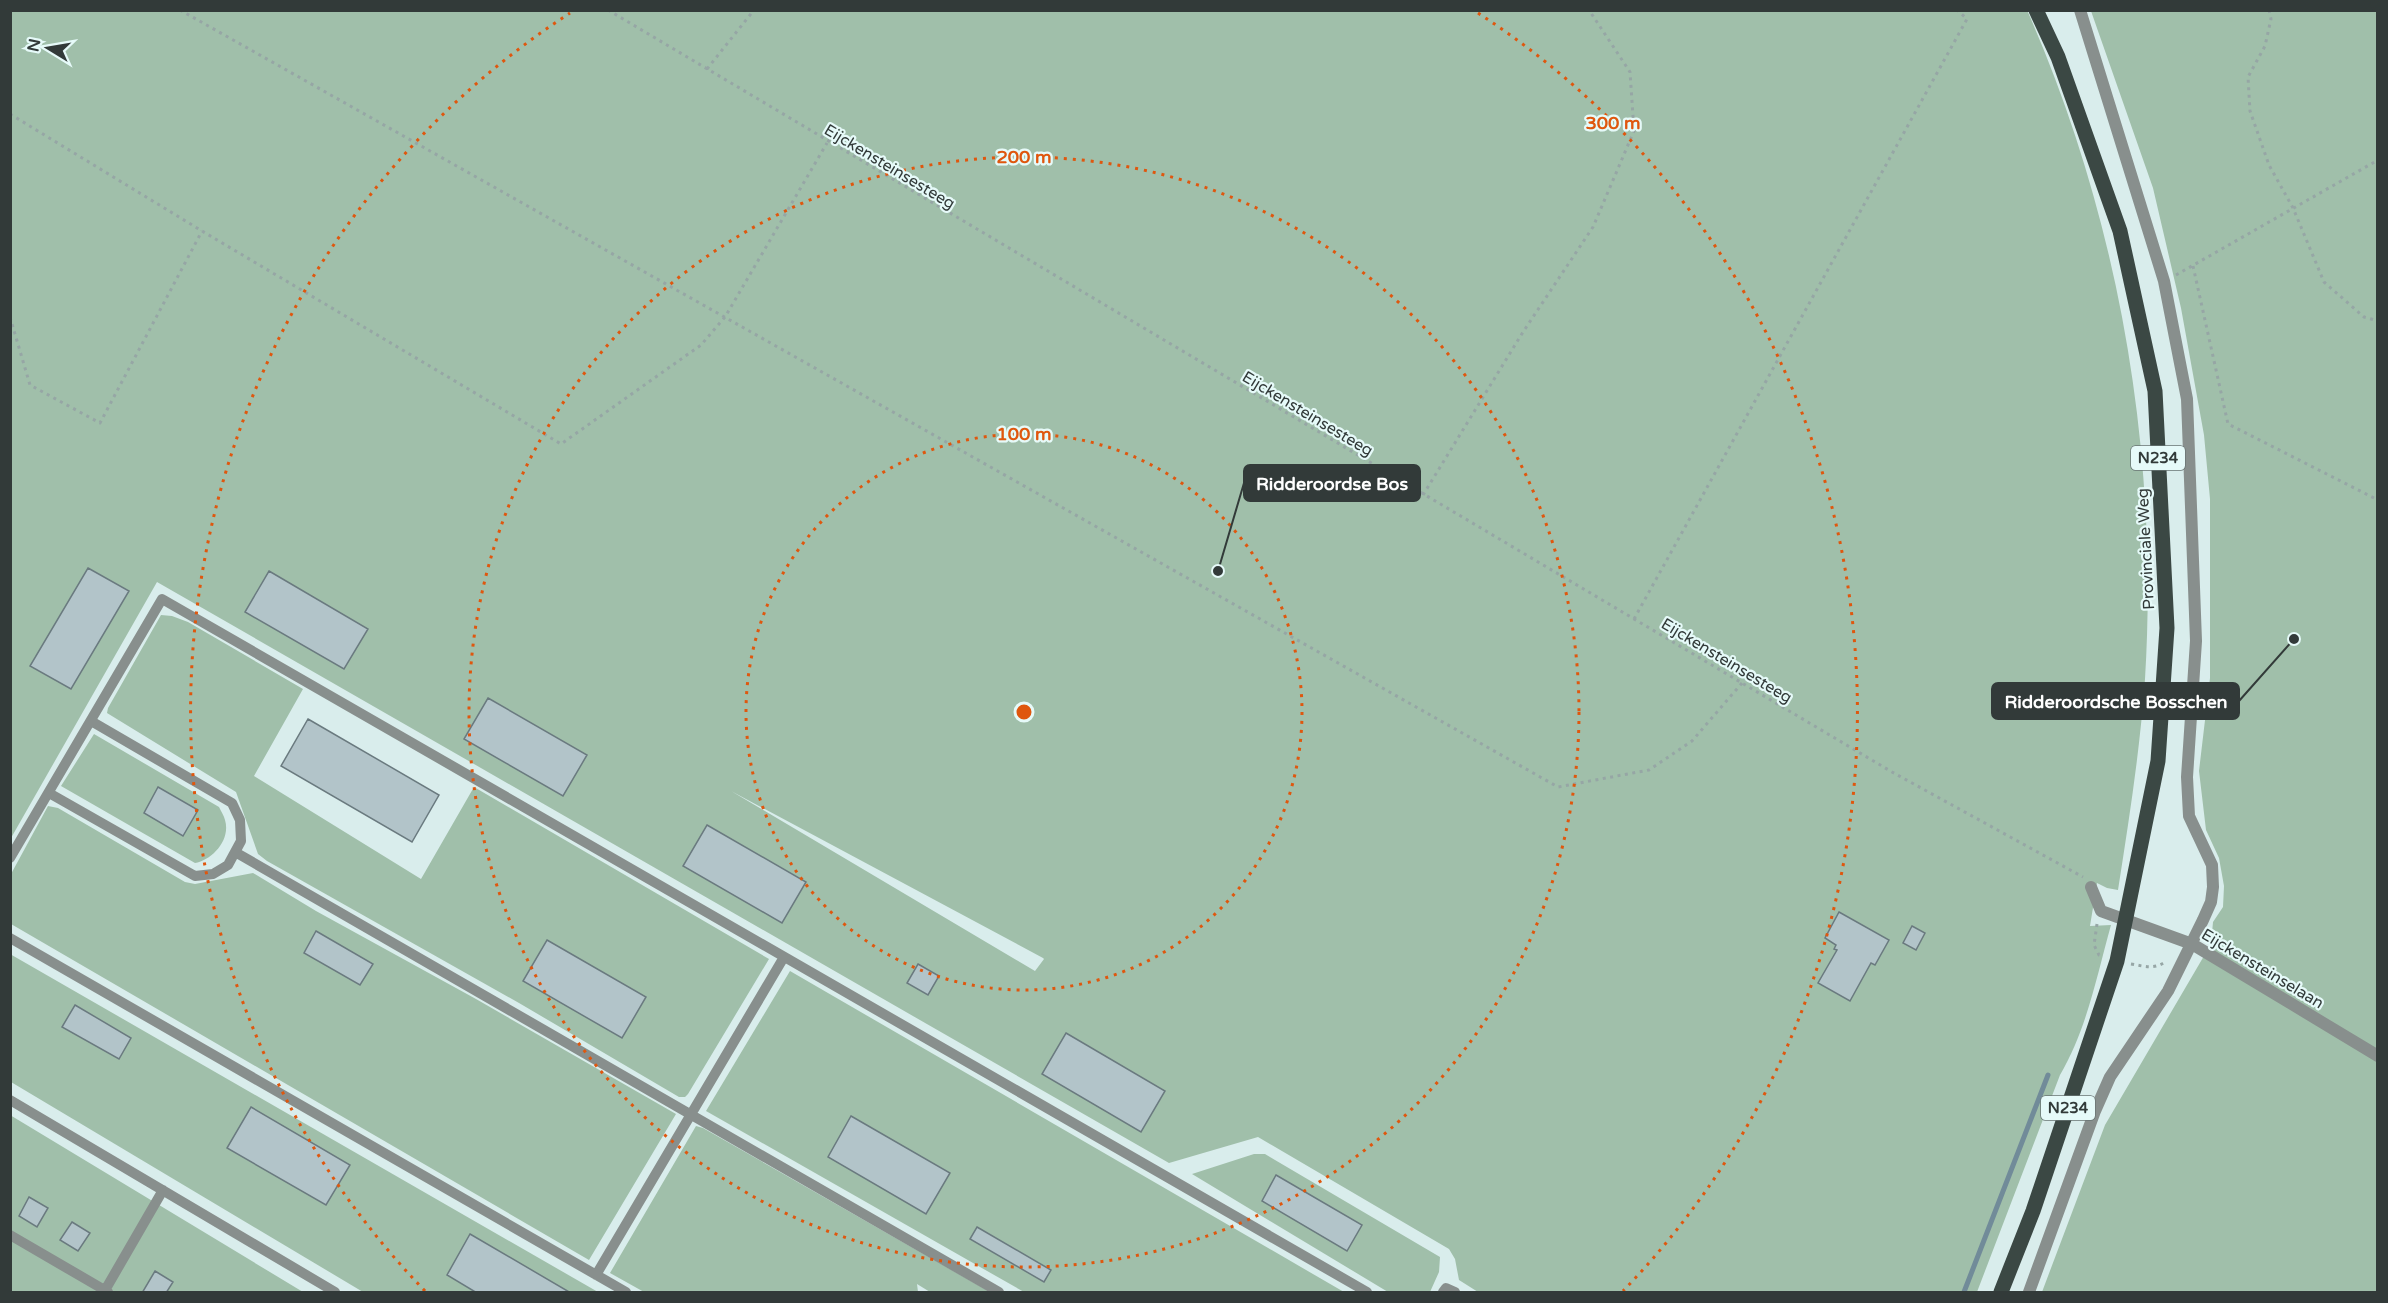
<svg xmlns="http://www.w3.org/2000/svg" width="2388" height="1303" font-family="'Varela Round',sans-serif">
<rect width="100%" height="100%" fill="#d9edec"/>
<path fill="#a0bfaa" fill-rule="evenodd" d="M2027,10C2119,219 2159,451 2145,679C2140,750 2129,820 2118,890L2107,888L2097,883L2090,926L2111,925C2097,975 2087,1029 2060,1075L1977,1292H1478L1459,1280L1455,1259L1449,1249L1258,1137L1169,1163L157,582L11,838V11ZM731,791L1043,958L1044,959L1035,971Z
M2091,11H2377V1292H2042L2105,1125L2211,944L2213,922L2223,907L2224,886L2219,858L2206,830L2199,771L2210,678V499L2204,435L2181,308L2153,188Z
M161,615L172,616L188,622L303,689L254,776L421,879L474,787L769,959L688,1094L685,1097H679L519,1003L267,861L258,854L236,792L107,713L108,708Z
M94,734L219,807C221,811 224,816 225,820C231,840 212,860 195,863L61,786Z
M48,806L58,808L185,882L195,884L253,873L316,911L476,999L676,1114L589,1260L11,924V874Z
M10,954L598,1292H363L11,1082Z
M790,971L1344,1292H1024L706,1111Z
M10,1115L303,1292H11Z
M696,1126L703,1128L990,1292H930L917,1284L918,1292H644L610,1273Z
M1254,1154H1265L1275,1160L1440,1257L1439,1272L1430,1292H1388L1192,1174Z"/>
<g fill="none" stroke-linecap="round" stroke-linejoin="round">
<path stroke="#718b99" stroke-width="5" d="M1964,1292L2048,1075"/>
</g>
<path fill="#b2c4c9" stroke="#6a7a7f" stroke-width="1.5" d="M88,568L129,591L71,689L30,666Z
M269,571L368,629L344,669L245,612Z
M488,698L587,755L563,796L464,739Z
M308,719L439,795L412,842L281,766Z
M158,787L198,810L183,836L144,813Z
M707,825L806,882L782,923L683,866Z
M1839,912L1889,940L1875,965L1871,963L1850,1001L1818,983L1837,950L1834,949L1836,945L1825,938Z
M1912,926L1925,933L1916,950L1903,943Z
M316,931L373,964L360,985L304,953Z
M547,940L646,997L622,1038L523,981Z
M918,964L939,976L928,995L907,983Z
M75,1005L131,1038L119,1059L62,1027Z
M1066,1033L1165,1091L1141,1132L1042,1074Z
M251,1107L350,1165L326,1205L227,1148Z
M851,1116L950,1173L926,1214L828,1157Z
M1276,1175L1362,1225L1347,1251L1262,1201Z
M29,1197L48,1208L37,1227L19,1216Z
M72,1222L90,1233L78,1251L60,1240Z
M977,1227L1051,1270L1044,1282L970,1239Z
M470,1234L571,1293H477L447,1275Z
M155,1271L173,1282L166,1293H142Z"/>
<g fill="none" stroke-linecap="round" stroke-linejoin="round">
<path stroke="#96a6a5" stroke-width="3" stroke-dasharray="3 4.5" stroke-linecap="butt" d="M180,10L1558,787L1649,770L1692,741L1742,683
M608,10L1892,772L2083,877
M2269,10L2271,19L2265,46L2248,77L2250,111L2269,165L2293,208L2324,282L2364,317L2378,321
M707,69L754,10
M10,114L202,231L561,444L701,345L725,317L827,143
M2193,266L2228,424L2378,500
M2176,275L2378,160
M10,317L30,385L100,423L202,231
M1423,495L1523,332L1593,227L1634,131L1630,72L1589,10
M1634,619L1967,19L1957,10
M2097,924L2094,945L2099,955L2102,956
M2131,964C2144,966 2153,970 2165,962"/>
<path stroke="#888f8d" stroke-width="10" d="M49,793L195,876L213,874L228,865L241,841L240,820L232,803L91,721
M235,852L999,1292
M10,858L162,599L1367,1292
M10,938L626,1292
M10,1100L335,1292
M10,1235L108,1292
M596,1275L784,957
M104,1292L163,1190
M1443,1292L1446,1288L1455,1292"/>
<path stroke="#888f8d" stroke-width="12" d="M2091,887L2101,911L2192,944L2378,1056
M2029,1292L2095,1111L2110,1077L2168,991L2203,920L2211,902L2213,887L2212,865L2189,816L2187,777L2196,641L2187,399L2164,281L2080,10"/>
<path stroke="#3b4844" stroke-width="15" d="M2001,1292L2033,1211L2117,961L2158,761L2167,628L2155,391L2120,231L2058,57L2036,10"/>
</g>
<g fill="none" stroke="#df570e" stroke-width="3" stroke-dasharray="3 6">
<circle cx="1024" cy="712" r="278"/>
<circle cx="1024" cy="712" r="555"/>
<path d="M425 1291A833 833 0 0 1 570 13M1478 13A833 833 0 0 1 1623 1291"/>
</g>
<g text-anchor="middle" stroke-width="4.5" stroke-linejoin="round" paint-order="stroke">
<g fill="#e6faf9" stroke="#687473" stroke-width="1.5">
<rect x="2131" y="446" width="54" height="24" rx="4.5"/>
<rect x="2041" y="1096" width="54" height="24" rx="4.5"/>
</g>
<g font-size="15" font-weight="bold" fill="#323a39">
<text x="2158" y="463">N234</text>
<text x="2068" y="1113">N234</text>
</g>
<g font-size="16" fill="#323a39" stroke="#e6faf9">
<text transform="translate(890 166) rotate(31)" y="6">Eijckensteinsesteeg</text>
<text transform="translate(1308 413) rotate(31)" y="6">Eijckensteinsesteeg</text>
<text transform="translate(2145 549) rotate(-93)" y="6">Provinciale Weg</text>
<text transform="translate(1727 660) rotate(31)" y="6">Eijckensteinsesteeg</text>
<text transform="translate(2263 968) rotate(31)" y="6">Eijckensteinselaan</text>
</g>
</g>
<circle cx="1024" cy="712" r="9" fill="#df570e" stroke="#e6faf9" stroke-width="3"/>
<g font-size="18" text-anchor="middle" font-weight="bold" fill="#df570e" stroke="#e6faf9" stroke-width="4.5" stroke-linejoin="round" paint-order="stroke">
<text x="1613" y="129">300 m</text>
<text x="1024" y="163">200 m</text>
<text x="1024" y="440">100 m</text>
</g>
<path fill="none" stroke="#323a39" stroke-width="2" d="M1218 571L1244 483M2294 639L2239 701"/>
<g fill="#323a39" stroke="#e6faf9" stroke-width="2">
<circle cx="1218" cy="571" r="6"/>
<circle cx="2294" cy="639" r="6"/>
</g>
<g fill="#323a39" stroke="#323a39" stroke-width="2">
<rect x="1244" y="465" width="176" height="36" rx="6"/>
<rect x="1992" y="683" width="247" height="36" rx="6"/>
</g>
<g font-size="18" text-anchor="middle" font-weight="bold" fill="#fff">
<text x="1332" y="490">Ridderoordse Bos</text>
<text x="2116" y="708">Ridderoordsche Bosschen</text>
</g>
<rect width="2388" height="1303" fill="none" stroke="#323a39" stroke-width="24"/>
<g transform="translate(48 48) rotate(281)" stroke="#e6faf9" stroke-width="4.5" paint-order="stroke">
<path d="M0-4.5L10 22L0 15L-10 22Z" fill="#323a39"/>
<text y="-9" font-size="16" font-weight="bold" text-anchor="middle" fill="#323a39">N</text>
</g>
</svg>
